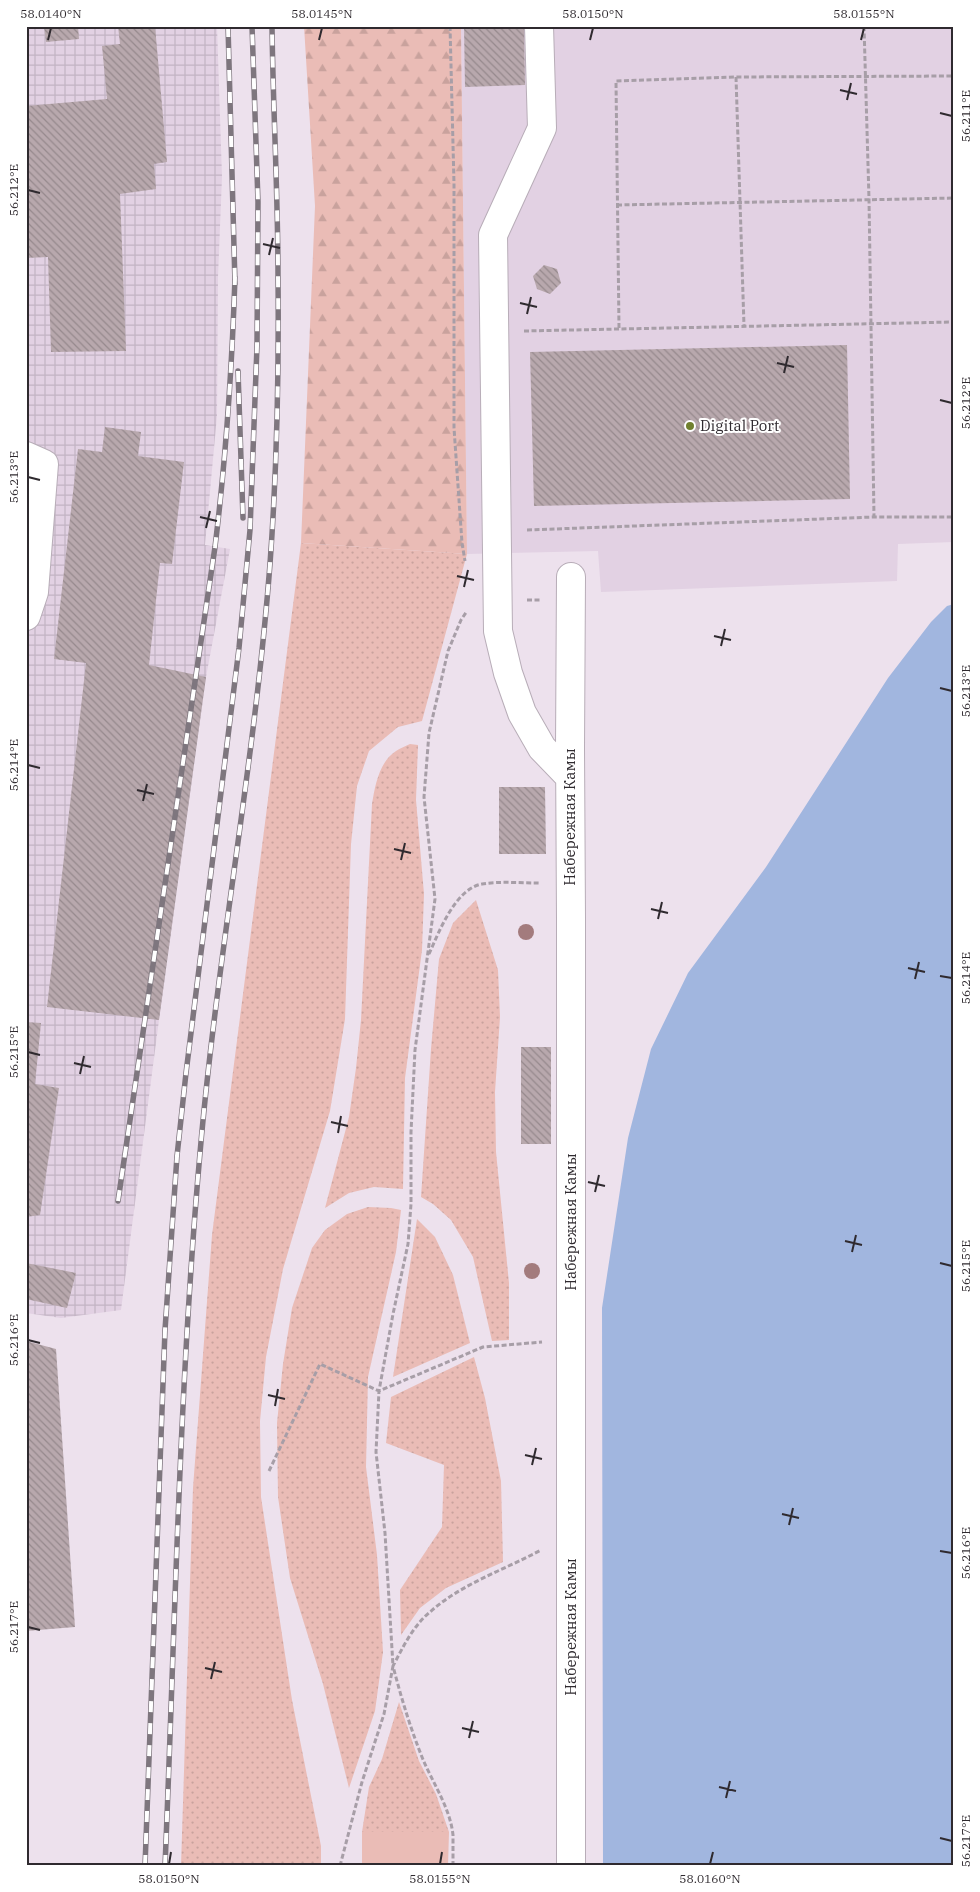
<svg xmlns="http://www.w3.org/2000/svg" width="980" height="1892" font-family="'IBM Plex Serif',serif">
<defs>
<pattern id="industrial-grid" width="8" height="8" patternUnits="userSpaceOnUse" patternTransform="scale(1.25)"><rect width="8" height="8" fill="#e2d1e3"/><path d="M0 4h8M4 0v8" fill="none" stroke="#c2b4c3"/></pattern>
<pattern id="green-dots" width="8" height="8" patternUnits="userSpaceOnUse" patternTransform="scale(1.25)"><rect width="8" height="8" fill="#eabcb6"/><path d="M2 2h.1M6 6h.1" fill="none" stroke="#c9a29d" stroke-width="1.8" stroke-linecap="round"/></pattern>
<pattern id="forest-firs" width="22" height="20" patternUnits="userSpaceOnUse" patternTransform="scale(1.25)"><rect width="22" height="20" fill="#eabcb6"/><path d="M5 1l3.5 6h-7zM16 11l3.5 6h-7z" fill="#c9a29d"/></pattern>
<pattern id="building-back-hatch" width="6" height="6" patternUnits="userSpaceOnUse" patternTransform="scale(1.25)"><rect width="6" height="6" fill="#b8a8ad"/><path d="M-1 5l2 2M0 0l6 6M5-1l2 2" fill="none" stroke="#96898d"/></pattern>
</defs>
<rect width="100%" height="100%" fill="#ede1ed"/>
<path fill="#e2d1e3" d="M461,26H954V542L898,544L897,581L601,592L598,551L467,554Z"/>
<path fill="url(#industrial-grid)" d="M26,26H217L222,177L218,277L217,416L205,545L230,549L206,677L159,1020L121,1310L61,1318L26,1313Z"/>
<path fill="url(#green-dots)" d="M301,543L467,554L422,721L398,727L369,751L357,786L351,844L345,1019L330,1111L283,1269L266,1357L260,1421L261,1497L292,1700L321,1846V1866H181L193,1488L212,1235Z
M410,744L418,745L416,800L424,894L422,950L405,1078L403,1189L374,1187L349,1193L325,1208L349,1117L356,1068L361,1020L372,804C375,786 379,762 396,751C400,748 406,746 410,744Z
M476,900L498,970L500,1017L495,1092L496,1152L509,1283V1340L492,1341L473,1257L451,1220L433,1204L421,1197L431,1049L439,959L453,923Z
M368,1207L391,1208L401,1210L396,1252L368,1377L366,1467L377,1555L383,1652L375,1711L349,1788L323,1684L290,1578L278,1497L277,1423L283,1364L292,1308L312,1248L325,1230L347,1214Z
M417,1219L435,1237L453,1275L470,1343L393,1377Z
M474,1357L485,1398L501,1481L503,1562L446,1588L420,1608L401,1635L400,1590L442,1527L444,1465L386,1443L391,1397Z
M399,1702L419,1761L436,1794L449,1832H362L369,1787L382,1759Z"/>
<path fill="url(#forest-firs)" d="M304,26H461L467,554L301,543L315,206Z"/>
<path fill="#eabcb6" d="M362,1832H449L448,1866H362Z"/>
<path fill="#a1b6df" d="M954,604V1866H603L602,1308L628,1138L651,1049L688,973L766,867L888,678L931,622L947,606Z"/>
<path fill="url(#building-back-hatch)" d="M44,26H78L79,39L46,42Z
M118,26H155L167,162L154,164L156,189L120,194L126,351L51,352L48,257L26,258V106L107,99L102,46L120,44Z
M464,26H524L525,85L465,87Z
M544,265L557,269L561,283L550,294L537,289L533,276Z
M847,345L850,499L534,506L530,352Z
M105,427L141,432L138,456L184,462L172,564L160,563L149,665L206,677L159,1020L47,1007L86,663L54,659L78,449L102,452Z
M499,787H545L546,854H499Z
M26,1022L41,1023L35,1084L59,1088L40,1215L26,1217Z
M521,1047H551V1144H521Z
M26,1263L76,1273L67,1308L26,1299Z
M26,1341L56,1349L75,1627L26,1631Z"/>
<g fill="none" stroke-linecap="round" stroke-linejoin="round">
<defs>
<path id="minor" d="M539,26L542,128L493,235L498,631L508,673L522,713L542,748L570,777
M26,456L44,464L34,592L26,616
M571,1866V920L570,748L571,577"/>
</defs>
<use href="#minor" stroke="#b8adb8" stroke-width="30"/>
<path stroke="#a79ea7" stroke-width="3" stroke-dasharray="5 2.5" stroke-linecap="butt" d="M450,26L454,184V428L462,543L465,561
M864,26L869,199L874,517
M736,77L744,326
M617,205L954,198
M619,328L616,81L736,77L954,76
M524,331L954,322
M527,530L874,517H954
M527,600H541
M429,954C439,932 455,889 482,884C500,881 521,883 540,883
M269,1471L320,1364L379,1391L483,1347L542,1342
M340,1866L362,1782L384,1714L393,1666L385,1533L376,1452L379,1391L393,1314L408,1244L411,1204V1132L415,1050L435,899L424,797L429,733L448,651L461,620L467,611
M453,1866C453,1856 453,1845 453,1835C450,1807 432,1782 422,1757C410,1727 401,1697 393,1666C403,1647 413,1626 430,1612C461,1584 504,1570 541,1550"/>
<use href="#minor" stroke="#fff" stroke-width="28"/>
<defs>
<path id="rail" d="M228,26L235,284
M238,371L243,518
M118,1201L215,547C226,457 232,368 235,277
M145,1866L165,1330L177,1156L186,1073L239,648L250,530L257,346L258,202L252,26
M165,1866C175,1628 179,1390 200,1153C217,956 255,761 270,564C277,468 279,372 278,276C278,193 273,110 272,26"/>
</defs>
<use href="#rail" stroke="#7e767e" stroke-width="5.5"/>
<use href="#rail" stroke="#fff" stroke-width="4" stroke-dasharray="11" stroke-linecap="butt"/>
</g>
<g fill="#a37b7d">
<circle cx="526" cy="932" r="8"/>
<circle cx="532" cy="1271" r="8"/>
</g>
<path fill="none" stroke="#2f2a2f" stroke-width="2" d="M48,40L51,28M319,40L322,28M590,40L593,28M861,40L864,28M840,90L857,94M847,100L851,83M940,113L952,116M28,190L40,193M263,244L280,248M269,255L273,238M520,303L537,307M527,314L531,297M777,363L794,367M784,373L788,356M940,400L952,403M28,477L40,480M200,517L217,521M206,528L210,511M457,576L474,580M464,587L468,570M714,636L731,640M721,646L725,629M940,688L952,691M28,765L40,768M137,790L154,794M143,801L147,784M394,849L411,853M401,860L405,843M651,909L668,913M658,919L662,902M908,968L925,972M940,976L952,978M915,979L919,962M28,1052L40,1055M74,1063L91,1067M80,1074L84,1056M331,1122L348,1126M338,1133L341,1116M588,1182L605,1186M595,1192L599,1175M845,1241L862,1245M852,1252L856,1235M940,1263L952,1266M28,1340L40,1343M268,1395L285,1399M275,1406L278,1389M525,1455L542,1459M532,1465L536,1448M782,1514L799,1518M789,1525L793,1508M940,1551L952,1553M28,1627L40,1630M205,1668L222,1672M211,1679L215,1662M462,1728L479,1732M469,1738L473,1721M719,1787L736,1791M726,1798L730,1781M940,1838L952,1841M169,1864L171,1852M440,1864L442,1852M710,1864L713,1852"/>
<circle fill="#70802f" stroke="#fff" stroke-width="2" cx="690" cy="426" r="5"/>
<g text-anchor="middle" stroke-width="4" stroke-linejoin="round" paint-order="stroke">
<g font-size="15" fill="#2f2a2f" stroke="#fff" text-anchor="start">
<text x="700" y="431">Digital Port</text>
</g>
<g font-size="15" fill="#2f2a2f" stroke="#fff">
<text transform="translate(570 817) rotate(-90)" y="5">Набережная Камы</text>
<text transform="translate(571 1222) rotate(-90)" y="5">Набережная Камы</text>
<text transform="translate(571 1627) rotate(-90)" y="5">Набережная Камы</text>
</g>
</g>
<rect width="980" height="1892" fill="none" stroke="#ffffff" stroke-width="55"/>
<rect x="28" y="28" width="924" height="1836" fill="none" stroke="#2f2a2f" stroke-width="2"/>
<g font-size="12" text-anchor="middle" fill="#2f2a2f">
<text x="51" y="18">58.0140°N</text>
<text x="322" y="18">58.0145°N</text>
<text x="593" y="18">58.0150°N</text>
<text x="864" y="18">58.0155°N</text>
<text transform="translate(966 116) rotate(-90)" y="4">56.211°E</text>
<text transform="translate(14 190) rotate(-90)" y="4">56.212°E</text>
<text transform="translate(966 403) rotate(-90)" y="4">56.212°E</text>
<text transform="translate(14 477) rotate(-90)" y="4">56.213°E</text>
<text transform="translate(966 691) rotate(-90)" y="4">56.213°E</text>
<text transform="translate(14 765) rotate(-90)" y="4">56.214°E</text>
<text transform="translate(966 978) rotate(-90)" y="4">56.214°E</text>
<text transform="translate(14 1052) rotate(-90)" y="4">56.215°E</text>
<text transform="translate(966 1266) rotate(-90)" y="4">56.215°E</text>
<text transform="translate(14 1340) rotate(-90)" y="4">56.216°E</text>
<text transform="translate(966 1553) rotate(-90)" y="4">56.216°E</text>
<text transform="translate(14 1627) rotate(-90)" y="4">56.217°E</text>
<text transform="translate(966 1841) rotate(-90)" y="4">56.217°E</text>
<text x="169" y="1883">58.0150°N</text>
<text x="440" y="1883">58.0155°N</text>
<text x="710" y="1883">58.0160°N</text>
</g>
</svg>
